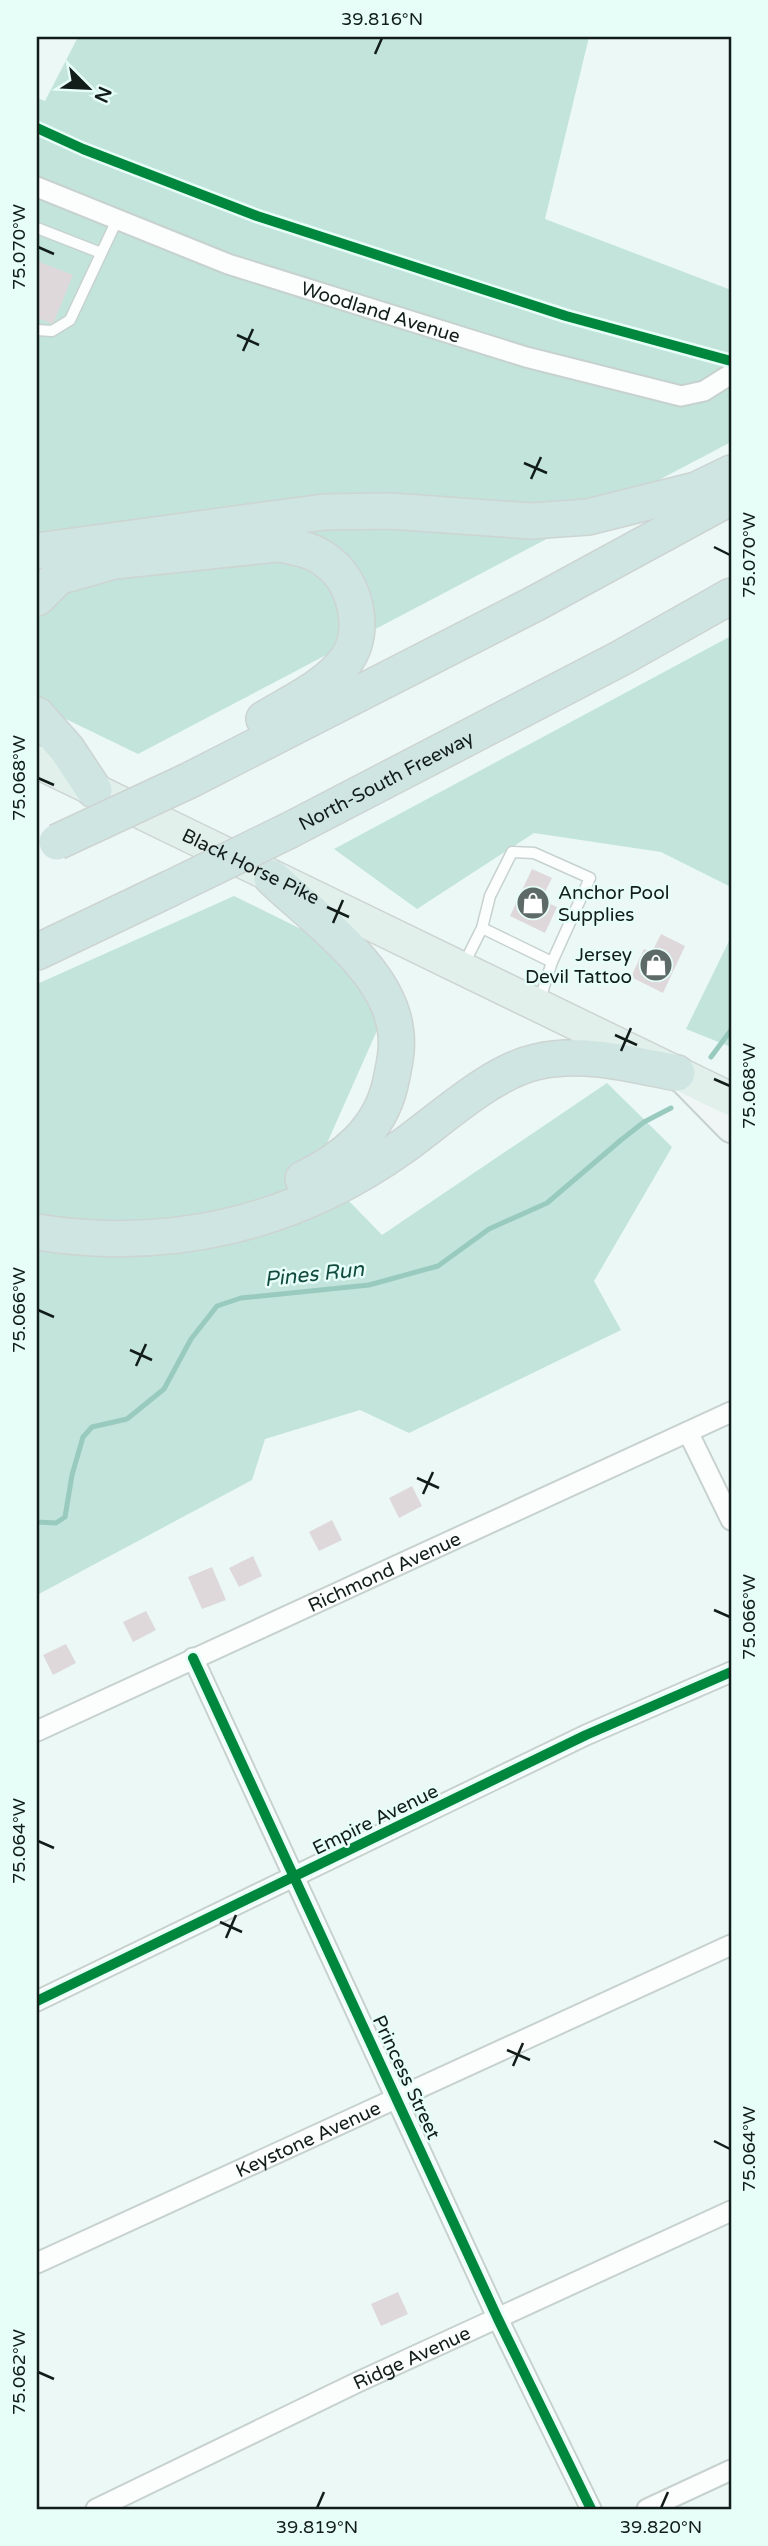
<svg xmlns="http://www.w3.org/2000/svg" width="768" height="2546" font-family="'Varela Round',sans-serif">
<rect width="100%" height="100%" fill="#ecf8f5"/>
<path fill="#c2e4db" d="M78,37H589L545,219L731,290V442L138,754L37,705V98L45,101Z
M731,636V887L661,852L534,833L417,909L334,849Z
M234,896L392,974L383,1017L324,1150L347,1199L382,1235L607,1083L672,1147L594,1281L621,1330L409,1433L360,1410L265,1439L252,1480L37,1595V984Z
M731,937V1047L686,1029Z"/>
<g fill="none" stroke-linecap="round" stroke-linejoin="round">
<path stroke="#99cabe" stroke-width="5" d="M711,1057L731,1030
M37,1522L56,1523L65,1517L72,1475L83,1437L92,1427L127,1419L164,1389L191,1339L217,1306L241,1298L369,1285L438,1266L489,1229L547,1203L621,1140L644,1122L671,1108"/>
</g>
<path fill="#ded8db" d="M37,261L73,275L53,324L37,318Z
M532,869L552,878L541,900L557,907L545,933L510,916Z
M661,934L685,946L663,993L631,977L644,949L652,952Z
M412,1486L422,1506L399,1518L389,1498Z
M332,1520L342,1540L319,1551L309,1532Z
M253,1556L262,1576L239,1587L229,1568Z
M212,1567L226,1600L202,1609L188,1577Z
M146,1611L156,1630L133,1642L123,1622Z
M66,1644L76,1663L53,1675L43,1655Z
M398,2292L408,2314L381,2326L371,2304Z"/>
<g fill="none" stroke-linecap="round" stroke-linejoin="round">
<defs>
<path id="lane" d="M37,228L101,253
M37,330L52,331L70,320L117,220
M482,928L490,896L512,852L534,853L590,878L552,962
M464,964L482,928L552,962L539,1002"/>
<g id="street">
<path id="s1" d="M37,187L228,264L526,357L681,396L704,391L731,374"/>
<path d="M688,1432L731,1520"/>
<path d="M193,1658L498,2319L591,2509"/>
<path id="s2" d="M37,1731L731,1412"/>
<path d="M37,2001L586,1735L731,1672"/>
<path id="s3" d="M37,2263L731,1945"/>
<path id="s4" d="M96,2509L358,2382L731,2211"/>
<path d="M647,2509L731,2470"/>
</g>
<path id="secondary" d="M684,1080L731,1128"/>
<g id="primary">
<path id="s5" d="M37,762L731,1099"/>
</g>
<g id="highway">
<path d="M37,551L324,512L390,511L531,521L588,517L696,490L731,473"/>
<path d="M37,598L58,577L114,561L278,544C296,547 314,550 328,562C355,582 367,630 347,659C328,686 292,702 264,719"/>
<path d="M37,715L67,749L94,790"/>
<path d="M188,781L538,602L731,497"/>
<path id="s6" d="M290,830L621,658L731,596"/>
<path d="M272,878C313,917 386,968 395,1027C399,1047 394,1066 390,1085C379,1131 344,1159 303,1179"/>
<path d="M37,952L169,889"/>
<path d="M37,1232C168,1253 294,1224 402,1147C440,1120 491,1072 536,1062C583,1051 630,1064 677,1073"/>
</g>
</defs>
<use href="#lane" stroke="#c7d2cf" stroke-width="13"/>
<use href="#street" stroke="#c7d2cf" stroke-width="23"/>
<use href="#secondary" stroke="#c7d2cf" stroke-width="32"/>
<use href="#primary" stroke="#cdd4d2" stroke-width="35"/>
<use href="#highway" stroke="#cdd4d2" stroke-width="38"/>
<use href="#lane" stroke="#fcfefe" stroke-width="10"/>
<use href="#street" stroke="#fcfefe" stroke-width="19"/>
<use href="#secondary" stroke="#eff6f5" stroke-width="28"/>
<use href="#primary" stroke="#e2f0ec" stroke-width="32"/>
<use href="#highway" stroke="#cfe5e1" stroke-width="35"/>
<defs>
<path id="highway-bridge" d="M57,842L188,781
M169,889L290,830"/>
</defs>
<use href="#highway-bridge" stroke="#cdd4d2" stroke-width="38" stroke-linecap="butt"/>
<use href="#highway-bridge" stroke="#cfe5e1" stroke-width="35"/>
<defs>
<path id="cycleway" d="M37,128L83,149L257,216L566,316L731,361
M193,1658L498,2319L591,2509
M37,2001L586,1735L731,1672"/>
</defs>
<use href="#cycleway" stroke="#e6fef7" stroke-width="15"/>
<use href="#cycleway" stroke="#00873e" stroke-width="10"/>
</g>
<path fill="none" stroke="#121d1a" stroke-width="2.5" d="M375,54L382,38M38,247L54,254M237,335L259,345M243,351L253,329M524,463L547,473M531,479L541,457M714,547L730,555M38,778L54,785M327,907L349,917M333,923L343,900M615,1035L637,1045M621,1051L631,1028M714,1079L730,1086M38,1310L54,1317M130,1350L152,1360M136,1366L146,1344M417,1478L439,1488M423,1494L433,1472M714,1610L730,1617M38,1841L54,1848M220,1922L242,1932M226,1938L236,1915M507,2050L530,2060M513,2066L523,2043M714,2141L730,2149M38,2372L54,2379M317,2508L324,2492M661,2508L668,2492"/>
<defs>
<symbol id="shop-disc" viewBox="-11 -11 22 22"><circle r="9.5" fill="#5e6a67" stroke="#e6fef7"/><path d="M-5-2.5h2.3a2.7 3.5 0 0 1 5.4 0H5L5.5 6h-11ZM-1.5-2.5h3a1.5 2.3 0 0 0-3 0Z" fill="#fff"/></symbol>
</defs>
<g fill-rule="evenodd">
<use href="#shop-disc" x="514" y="884" width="38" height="38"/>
<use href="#shop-disc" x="637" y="946" width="38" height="38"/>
</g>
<g text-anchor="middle" stroke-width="5" stroke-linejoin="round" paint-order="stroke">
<g font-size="19" fill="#121d1a" stroke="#e6fef7">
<text dy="7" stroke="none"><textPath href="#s1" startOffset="366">Woodland Avenue</textPath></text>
<text dy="7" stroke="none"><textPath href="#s6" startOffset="108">North-South Freeway</textPath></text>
<text dy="7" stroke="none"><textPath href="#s5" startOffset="238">Black Horse Pike</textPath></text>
<text dy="7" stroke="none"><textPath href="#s2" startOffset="382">Richmond Avenue</textPath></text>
<text transform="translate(375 1819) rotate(-26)" y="7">Empire Avenue</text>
<text transform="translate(407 2077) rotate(65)" y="7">Princess Street</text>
<text dy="7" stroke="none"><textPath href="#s3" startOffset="298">Keystone Avenue</textPath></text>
<text dy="7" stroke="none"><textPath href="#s4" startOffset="350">Ridge Avenue</textPath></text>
</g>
<g font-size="19" fill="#121d1a" stroke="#e6fef7" text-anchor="start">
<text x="558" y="899">Anchor Pool<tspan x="558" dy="22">Supplies</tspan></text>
<text x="632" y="961" text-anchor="end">Jersey<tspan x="632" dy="22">Devil Tattoo</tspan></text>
</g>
<g font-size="21" font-style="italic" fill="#114b3f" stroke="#e6fef7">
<text transform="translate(314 1274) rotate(-6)" y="7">Pines Run</text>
</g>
</g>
<rect width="768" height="2546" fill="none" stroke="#e6fef7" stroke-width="77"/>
<g transform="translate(88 88) rotate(114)" stroke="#e6fef7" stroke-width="5" paint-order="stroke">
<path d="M0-5L12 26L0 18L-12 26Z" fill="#121d1a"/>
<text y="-10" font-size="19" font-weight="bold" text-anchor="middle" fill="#121d1a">N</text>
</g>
<rect x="38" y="38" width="692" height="2470" fill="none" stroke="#121d1a" stroke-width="2.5"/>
<g font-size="18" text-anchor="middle" fill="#121d1a">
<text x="382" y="25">39.816°N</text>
<text transform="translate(19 247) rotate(-90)" y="6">75.070°W</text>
<text transform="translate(749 555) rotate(-90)" y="6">75.070°W</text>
<text transform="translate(19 778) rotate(-90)" y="6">75.068°W</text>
<text transform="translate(749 1086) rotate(-90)" y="6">75.068°W</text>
<text transform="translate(19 1310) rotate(-90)" y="6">75.066°W</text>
<text transform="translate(749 1617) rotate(-90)" y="6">75.066°W</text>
<text transform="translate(19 1841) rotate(-90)" y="6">75.064°W</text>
<text transform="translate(749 2149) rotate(-90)" y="6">75.064°W</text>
<text transform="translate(19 2372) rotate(-90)" y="6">75.062°W</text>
<text x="317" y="2533">39.819°N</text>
<text x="661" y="2533">39.820°N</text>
</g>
</svg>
